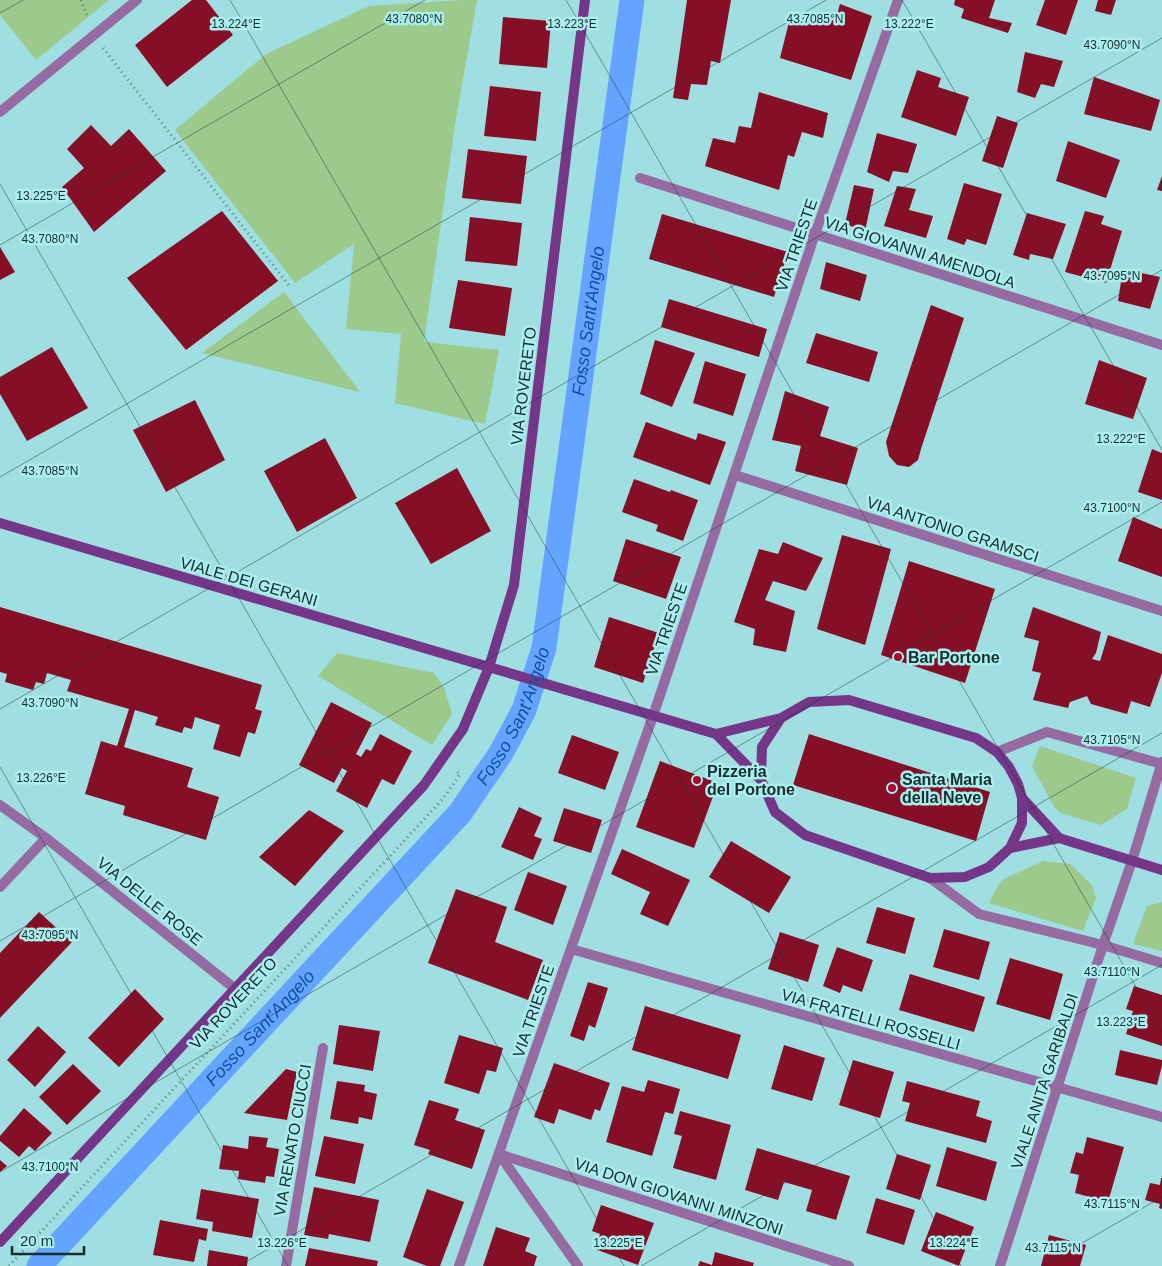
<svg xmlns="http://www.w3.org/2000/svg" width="1162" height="1266" font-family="Arial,sans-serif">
<rect width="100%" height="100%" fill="#a0dfe1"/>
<path fill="#9cc98c" d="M0,0H109L36,60L0,15Z
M463,0H477L456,119L424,342L499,350L485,424L395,403L401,334L346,329L354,244L295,283L175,130L266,54L369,6Z
M284,292L360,392L202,353Z
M337,653L434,673L444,687L452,714L432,745L318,676Z
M1040,746L1136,778L1127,809L1101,825L1061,813L1054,807L1032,766Z
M1043,861L1070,864L1092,885L1096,898L1083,931L989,903L996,889L1002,880Z
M1162,902V951L1133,944L1147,906Z"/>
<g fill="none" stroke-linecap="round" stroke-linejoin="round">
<path stroke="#64a3ff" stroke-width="25" id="s1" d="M39,1266L460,813L501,753L524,710L544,648L632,0"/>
</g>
<path fill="#860f28" d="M192,0H206L233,35L167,87L135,45Z
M687,0H731L720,63L711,61L707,85L691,84L688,100L673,98Z
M955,0H995L989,18L1012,23L1008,33L961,18L964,9L954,5Z
M1045,0H1078L1066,35L1036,25Z
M1098,0H1116L1111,15L1095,11Z
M840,4L872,16L851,80L780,58L790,18L802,20L805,12L836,18Z
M503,17L551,21L547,68L499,64Z
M1025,52L1063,61L1054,87L1041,84L1035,98L1017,92Z
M917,70L941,78L938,87L969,97L956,136L901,117Z
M1094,77L1160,100L1151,131L1084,114Z
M490,86L541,92L536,141L484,136Z
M759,92L828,113L823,138L802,132L794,157L788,155L779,190L705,166L713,138L735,143L739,126L751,128Z
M997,116L1018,123L1003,168L982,161Z
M91,125L111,146L129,129L166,171L94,232L62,187L84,168L67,149Z
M877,133L917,144L908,173L893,171L889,182L867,172Z
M1068,141L1120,160L1106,198L1056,181Z
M468,149L527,156L521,204L462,198Z
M1162,176V191L1157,190Z
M964,183L1002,194L986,245L967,239L964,245L947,239Z
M854,185L874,189L865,231L845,224Z
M897,186L916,189L909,210L933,216L926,238L884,226Z
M222,211L278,281L186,350L127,278Z
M1085,211L1104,216L1101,224L1122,231L1106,283L1065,272Z
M1027,213L1066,224L1053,259L1030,254L1029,260L1013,255Z
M662,214L788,252L774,297L649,259Z
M470,217L522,223L517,266L465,261Z
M0,247L15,272L0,280Z
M826,262L867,275L860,301L820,289Z
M1123,269L1160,277L1150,309L1118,301Z
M458,280L512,288L505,336L449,328Z
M669,299L767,329L759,357L661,327Z
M931,305L964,318L921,449L918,460L909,467L897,465L889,456L886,442Z
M816,333L878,352L869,382L806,363Z
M655,340L695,353L672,407L640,394Z
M52,347L88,408L27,441L0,394V377Z
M1099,360L1147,378L1133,419L1085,404Z
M705,361L746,374L733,416L693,403Z
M785,391L829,407L820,436L858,448L847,485L795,471L801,446L772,440Z
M195,400L225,460L166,492L133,430Z
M646,422L696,440L698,433L726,442L710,485L633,457Z
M325,438L357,498L297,532L264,471Z
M1152,449L1162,453V500L1138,492Z
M457,468L491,531L431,564L395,503Z
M634,479L670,492L671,490L698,500L683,541L656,531L658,525L622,512Z
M1133,517L1162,529V577L1118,561Z
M842,535L891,549L865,645L817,629Z
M626,539L681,557L666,599L613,581Z
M783,542L823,558L806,591L773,581L765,600L795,611L786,652L753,645L755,629L734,622L759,549L778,554Z
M909,561L995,589L965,683L881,655Z
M0,607L262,685L255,709L262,711L255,734L248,732L240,757L213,749L220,725L195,717L192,729L184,727L182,733L155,725L158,717L135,710L124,747L193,768L187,787L219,797L206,840L123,815L125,806L85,794L101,741L117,746L129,709L67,691L71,680L47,673L44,684L36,682L33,690L5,682L7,674L0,672Z
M1033,607L1101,632L1096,653L1092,659L1100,661L1108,635L1162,654V673L1150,707L1131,701L1127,714L1091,704L1087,696L1070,702L1068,708L1033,700L1041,673L1032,671L1039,641L1024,637Z
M609,617L659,633L643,683L594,667Z
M331,702L372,723L356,754L361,757L366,749L371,751L380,734L412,751L394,785L382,779L367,808L336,791L347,771L342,768L334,783L299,765Z
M809,734L990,792L976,841L793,785Z
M572,735L619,752L605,790L558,773Z
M660,761L718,783L694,848L636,827Z
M519,807L542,818L534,836L542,839L533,860L501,847Z
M564,808L602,820L591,853L553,841Z
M309,810L344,831L295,886L259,857Z
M731,841L791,877L769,913L709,877Z
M622,849L690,880L668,926L640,914L650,892L611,874Z
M528,872L567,886L553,925L514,910Z
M456,889L507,907L495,942L543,960L528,1000L428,963Z
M877,907L915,918L905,954L866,943Z
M39,912L72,942L0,1018V953Z
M944,929L990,942L979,980L933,967Z
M780,932L819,945L808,982L768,969Z
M837,947L873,960L862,992L843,985L840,993L823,986Z
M1010,958L1063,974L1050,1020L996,1004Z
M910,974L985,997L974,1032L899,1010Z
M588,982L608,988L595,1028L589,1025L584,1041L570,1036Z
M1134,986L1162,995V1046L1126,1034L1133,1011L1126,1009Z
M135,989L164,1019L119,1067L88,1038Z
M645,1006L741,1035L728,1079L632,1050Z
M339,1025L380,1031L373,1071L333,1064Z
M38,1026L66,1052L35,1087L7,1060Z
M459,1035L503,1048L496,1072L487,1070L479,1094L444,1083Z
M784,1045L825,1058L812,1101L771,1089Z
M1120,1050L1162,1060V1066L1157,1085L1115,1075Z
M853,1060L894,1072L880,1118L839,1105Z
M554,1063L610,1083L600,1111L595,1109L591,1120L559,1109L554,1124L534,1117Z
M73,1064L101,1091L67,1125L39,1097Z
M286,1069L297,1072L287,1120L244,1113Z
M648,1080L680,1089L673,1114L665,1112L652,1156L606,1142L622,1086L644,1092Z
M337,1081L365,1085L364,1091L377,1094L372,1120L359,1117L358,1124L330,1119Z
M907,1081L980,1101L976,1116L992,1121L986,1143L905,1121L910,1103L902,1101Z
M429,1100L459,1109L455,1120L485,1130L472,1169L428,1154L430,1150L414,1145Z
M24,1108L52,1133L35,1151L29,1146L19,1157L0,1141V1136Z
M680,1111L731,1125L716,1180L673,1168L682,1136L674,1134Z
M249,1136L268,1138L266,1147L279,1149L274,1177L266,1176L265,1183L238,1179L239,1171L219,1169L223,1145L248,1149Z
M324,1136L364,1144L355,1184L315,1176Z
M1087,1137L1124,1147L1108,1202L1075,1193L1079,1175L1070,1173L1076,1152L1083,1154Z
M947,1147L997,1162L986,1201L936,1186Z
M757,1148L850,1176L836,1220L806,1211L812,1190L784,1182L778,1200L745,1190Z
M897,1154L931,1165L920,1200L886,1189Z
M0,1160L7,1166L0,1172Z
M1161,1178H1162V1209L1159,1208L1160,1204L1145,1200L1150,1183L1160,1185Z
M314,1187L379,1200L370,1242L329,1234L328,1239L304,1235Z
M201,1189L259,1199L252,1238L212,1231L213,1222L196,1219Z
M427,1189L464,1202L440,1266H427L403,1257Z
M876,1198L915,1210L904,1245L866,1233Z
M601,1205L654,1223L638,1265L595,1249L600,1234L592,1231Z
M936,1212L974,1227L959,1266L921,1251Z
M160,1220L208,1229L206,1241L199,1239L194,1262L153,1255Z
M496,1227L530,1238L525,1251L537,1256L534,1266H483Z
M1049,1235L1086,1245L1080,1266H1041Z
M309,1248L378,1261L377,1266H305Z
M209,1250L248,1257L247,1266H207Z
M715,1252L754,1263L753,1266H698L700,1261L712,1265Z"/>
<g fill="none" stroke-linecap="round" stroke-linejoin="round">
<path stroke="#598687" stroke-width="3" stroke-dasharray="1 4" stroke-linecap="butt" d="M81,0L88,18
M103,48L291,288
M9,1266L443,799L460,774L454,770"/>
<path stroke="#956ba2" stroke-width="10" d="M0,112L137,0
M640,178L1162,345
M735,475L1162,611
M997,752L1047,732L1162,764
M0,805L46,838L234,988
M930,878L979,914L1103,945L1162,963
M0,887L46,838
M571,949L1162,1117
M499,1154L849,1266
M499,1154L578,1266
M286,1266L323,1048
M459,1266L653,716L815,234L898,0
M1000,1266L1103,945L1132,861L1162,762"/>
<path stroke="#753688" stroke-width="10" d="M0,523L716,734L761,780
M849,700L976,738L997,752L1009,767L1018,784L1022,798V823L1010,848L989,867L965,877L930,878L805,835L775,812L761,780L762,747L781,718L809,702Z
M716,734L781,718
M1022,798L1059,838L1162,870
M1010,848L1059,838
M0,1242L424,785L463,729L489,667L514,585L585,0"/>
</g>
<path fill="none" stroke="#152f30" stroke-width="1" stroke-opacity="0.45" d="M230,0L961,1266M566,0L1162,1032M902,0L1162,450M0,13L23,0M0,184L624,1266M0,245L425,0M0,477L826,0M0,709L1162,38M0,767L288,1266M0,941L1162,270M0,1172L1162,502M239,1266L1162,733M641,1266L1162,965M1042,1266L1162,1197"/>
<g fill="#a50930" stroke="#acedee" stroke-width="2">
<circle cx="898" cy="657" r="5"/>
<circle cx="697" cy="780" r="5"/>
<circle cx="892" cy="788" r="5"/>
</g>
<g text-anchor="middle" stroke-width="5" stroke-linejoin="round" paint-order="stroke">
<g font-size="16" fill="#152f30" stroke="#acedee">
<text transform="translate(796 245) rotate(-71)" y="6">VIA TRIESTE</text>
<text transform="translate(920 252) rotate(18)" y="6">VIA GIOVANNI AMENDOLA</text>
<text transform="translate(523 386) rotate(-83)" y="6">VIA ROVERETO</text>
<text transform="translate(953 529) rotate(18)" y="6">VIA ANTONIO GRAMSCI</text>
<text transform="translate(249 581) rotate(16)" y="6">VIALE DEI GERANI</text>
<text transform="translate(666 629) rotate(-71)" y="6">VIA TRIESTE</text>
<text transform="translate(150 901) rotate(39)" y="6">VIA DELLE ROSE</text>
<text transform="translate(233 1003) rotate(-47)" y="6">VIA ROVERETO</text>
<text transform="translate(533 1011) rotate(-71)" y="6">VIA TRIESTE</text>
<text transform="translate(871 1019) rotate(16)" y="6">VIA FRATELLI ROSSELLI</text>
<text transform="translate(1044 1081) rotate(-72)" y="6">VIALE ANITA GARIBALDI</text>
<text transform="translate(292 1140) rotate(-80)" y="6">VIA RENATO CIUCCI</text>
<text transform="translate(679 1196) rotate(18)" y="6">VIA DON GIOVANNI MINZONI</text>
</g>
<g font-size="16" font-weight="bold" fill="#152f30" stroke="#acedee" text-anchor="start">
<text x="908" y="663">Bar Portone</text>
<text x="707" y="777">Pizzeria<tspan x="707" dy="18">del Portone</tspan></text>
<text x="902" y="785">Santa Maria<tspan x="902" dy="18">della Neve</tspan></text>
</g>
<g font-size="18" font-style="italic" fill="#124f9f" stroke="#acedee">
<text dy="6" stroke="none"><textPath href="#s1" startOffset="1135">Fosso Sant'Angelo</textPath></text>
<text dy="6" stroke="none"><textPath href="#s1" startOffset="730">Fosso Sant'Angelo</textPath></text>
<text dy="6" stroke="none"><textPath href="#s1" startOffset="325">Fosso Sant'Angelo</textPath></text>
</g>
</g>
<g font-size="12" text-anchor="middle" fill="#152f30" stroke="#acedee" stroke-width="5" stroke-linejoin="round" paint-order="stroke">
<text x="414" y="23">43.7080°N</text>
<text x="815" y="23">43.7085°N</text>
<text x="236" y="28">13.224°E</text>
<text x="572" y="28">13.223°E</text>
<text x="909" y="28">13.222°E</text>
<text x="1112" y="49">43.7090°N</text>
<text x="41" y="200">13.225°E</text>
<text x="50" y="243">43.7080°N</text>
<text x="1112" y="280">43.7095°N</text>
<text x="1121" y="443">13.222°E</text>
<text x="50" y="475">43.7085°N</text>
<text x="1112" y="512">43.7100°N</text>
<text x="50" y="707">43.7090°N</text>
<text x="1112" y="744">43.7105°N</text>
<text x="41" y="782">13.226°E</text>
<text x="50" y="939">43.7095°N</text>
<text x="1112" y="976">43.7110°N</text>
<text x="1121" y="1026">13.223°E</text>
<text x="50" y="1171">43.7100°N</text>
<text x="1112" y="1208">43.7115°N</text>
<text x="282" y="1247">13.226°E</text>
<text x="618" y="1247">13.225°E</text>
<text x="954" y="1247">13.224°E</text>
<text x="1053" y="1252">43.7115°N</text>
</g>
<path d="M12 1246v8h72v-8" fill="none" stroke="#152f30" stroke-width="2.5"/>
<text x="20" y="1246" font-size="15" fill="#152f30" stroke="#acedee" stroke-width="4" paint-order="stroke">20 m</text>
</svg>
